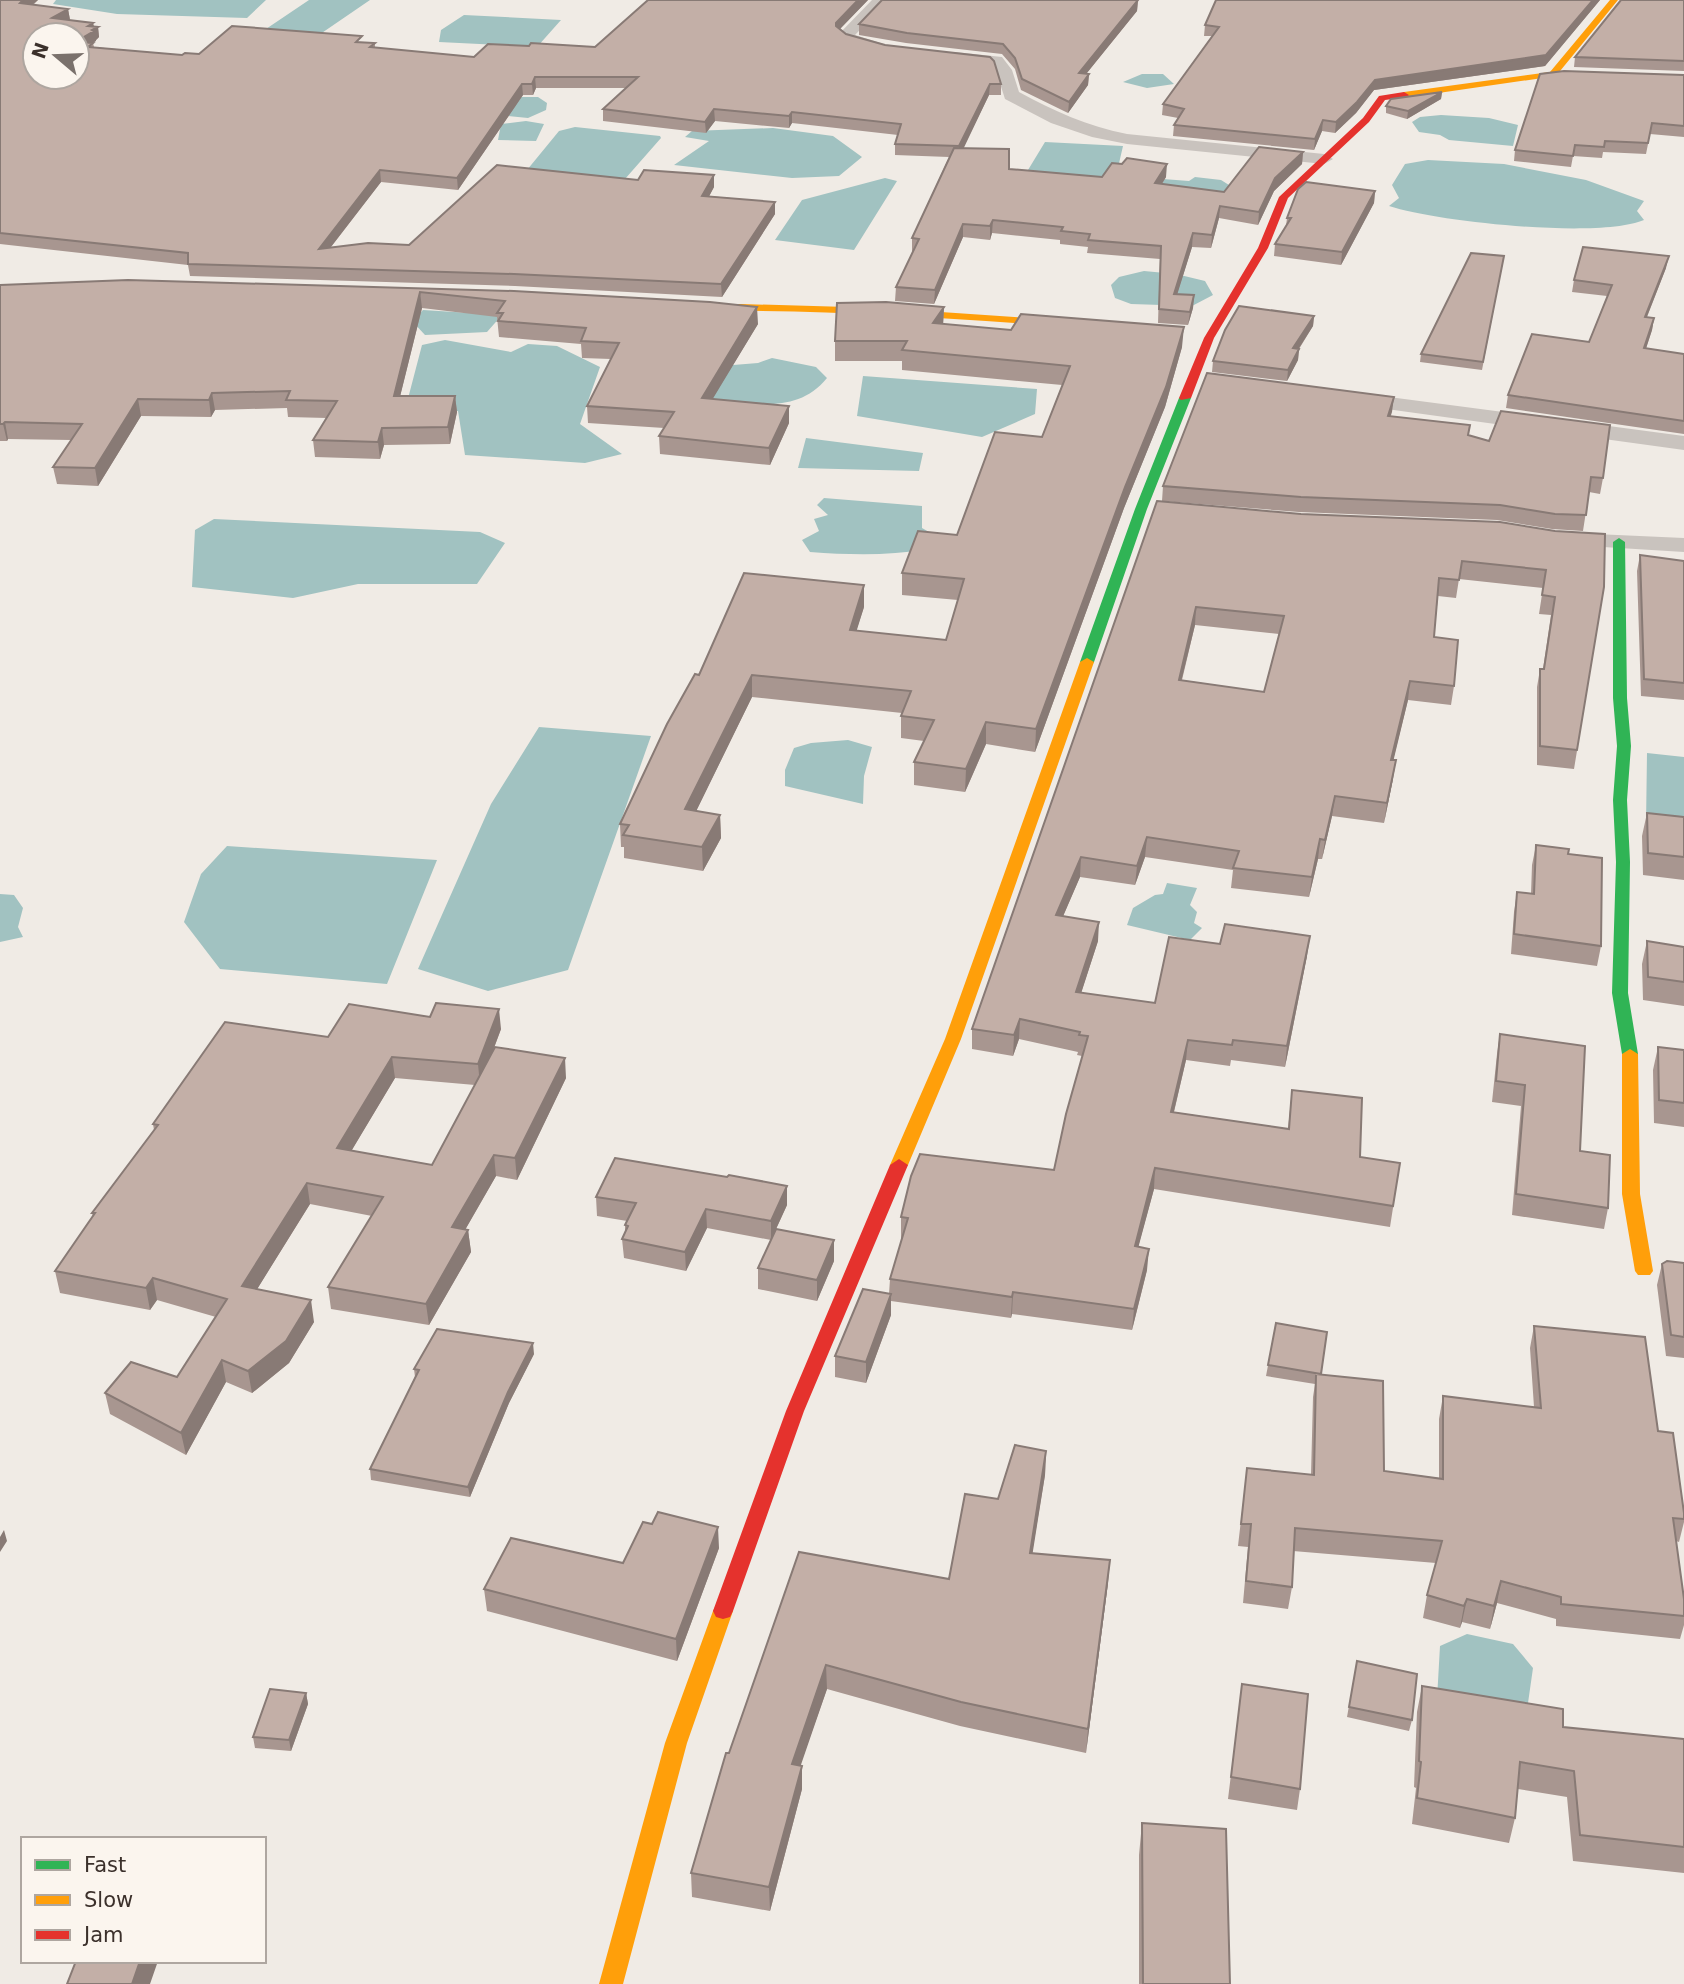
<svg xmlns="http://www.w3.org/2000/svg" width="1684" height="1984" font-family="'DejaVu Sans',sans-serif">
<rect width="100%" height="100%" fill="#f0ebe5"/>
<path fill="#a1c2c1" d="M56,0H266L247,18L117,14L53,4Z
M309,0H370L313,39L263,31Z
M464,15L561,20L537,47L439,42L441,30Z
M1142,74H1163L1174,84L1147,88L1123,82Z
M521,97H538L547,103L546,110L528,118L486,114Z
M1441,115L1489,118L1518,125L1513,146L1449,140L1440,135L1419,132L1412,122L1420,117Z
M526,121L544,124L536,141L498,140L501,124Z
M575,127L660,136L661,138L625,179L527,170L559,131Z
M773,128L833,136L862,157L839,176L792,178L674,165L709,141L685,137L692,131Z
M1045,142L1123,146L1117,172L1094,179L1028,170Z
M1428,160L1504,164L1586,180L1644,201L1637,211L1644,220C1599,239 1438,222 1389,206L1399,198L1392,185L1405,164Z
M1195,177L1221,180L1229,185L1221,201L1150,195L1163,179L1189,181Z
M885,178L897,181L854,250L775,240L802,200Z
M1144,271L1176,274L1205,281L1213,295L1192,306L1131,304L1115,298L1111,285L1119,277Z
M423,310L502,315L487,332L425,335L412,321Z
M445,340L511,352L528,344L557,346L600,367L580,424L622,454L585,463L465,455L458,411L405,410L422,345Z
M772,358L816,367L827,378C796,416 751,402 707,400L721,366L758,363Z
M863,376L1037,389L1035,414L982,437L857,416Z
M806,438L923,453L919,471L798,468Z
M824,498L922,506V528L936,536L928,549C888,556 851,555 810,552L802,540L819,531L814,519L828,515L817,505Z
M214,519L480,532L505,543L477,584H358L293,598L192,587L195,530Z
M539,727L651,736L568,970L488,991L418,969L491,804Z
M848,740L872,747L864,776L863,804L785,786V770L794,748L811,743Z
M1647,753L1684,757V829L1646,825Z
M227,846L437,860L387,984L220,969L184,922L201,874Z
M1167,883L1197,888L1190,905L1197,912L1194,923L1202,928L1190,940L1127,925L1133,908L1155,895L1163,894Z
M0,894L14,895L23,908L18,927L23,937L0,942Z
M1467,1634L1513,1644L1533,1668L1526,1717L1437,1699L1440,1646Z"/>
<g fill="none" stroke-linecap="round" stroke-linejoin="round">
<path fill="#c9c3be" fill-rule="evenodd" d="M872,0H889L855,35L887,45L889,48L887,51C872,55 847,47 838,35Z
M955,52L1002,57L1012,70L1019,92C1054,111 1087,126 1127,134L1324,154L1333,159L1324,164L1127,144L1092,137L1051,123L1005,99L996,71L991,66L949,61L947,57Z
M1351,392L1684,436V450L1343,403L1340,398L1343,393Z
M1595,534L1684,538V552L1587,546L1583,541L1587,536Z"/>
<path fill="#30b455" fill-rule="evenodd" d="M1185,395L1191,398L1147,509L1094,662L1092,665H1082L1080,662L1135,509L1179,398Z
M1619,538L1625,542L1627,698L1631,746L1627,800L1630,862L1628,993L1638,1054L1630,1059L1622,1054L1612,993L1616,862L1613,800L1617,746L1613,698V542Z"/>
<path fill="#ff9f0a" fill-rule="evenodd" d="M1610,0H1618L1556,76L1404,98L1399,95L1404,92L1550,72Z
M741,304L882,308L1071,321L1076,324L1071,327C945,318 820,309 694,311L689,308L694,305Z
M1087,658L1094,662L961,1039L908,1165L905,1169H893L890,1165L945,1039L1080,662Z
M1630,1049L1638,1054L1640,1194L1653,1271L1650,1275H1638L1635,1271L1622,1194V1054Z
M723,1603L730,1605L733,1611L687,1743L623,1984H599L665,1743L713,1611L716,1605Z"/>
<path fill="#e5322d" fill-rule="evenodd" d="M1404,92L1409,95L1407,97L1385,100L1369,122L1288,198L1268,248L1214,338L1191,398L1181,400L1179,398L1204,338L1258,248L1279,197L1363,118L1379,96Z
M899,1159L908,1165L804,1411L733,1611L730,1617L723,1619L716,1617L713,1611L786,1411L890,1165Z"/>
</g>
<path fill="#a89690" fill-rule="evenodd" d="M0,0H38L33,5L68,9L70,20L93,23L94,26L98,27L99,37L93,43L94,47L182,55L363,42L375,43V48L474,57L529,46L595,47L648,0H868L840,29L846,34L1001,84V95H989L963,148L1009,169L1102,177H1166L1162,184L1224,192L1303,152L1302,164L1274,191L1258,225L1219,218L1211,248L1192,247L1177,294L1194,295L1193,308L1188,325L1158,323L1160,259L1087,253L1088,247L1060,244V240L992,233L990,240L963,237L934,304L895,301L896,287L913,251H912V238L949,157L895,155V144L898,135L792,123L789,128L715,121L706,133L603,121V109L626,88H536L533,95H523L458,190L381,182L331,247L409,245L638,180L714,175V187L709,196L775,202V214L722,297L515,286L190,276L188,265L0,244Z
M1138,0L1137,11L1086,74H1089L1088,85L1068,113L1021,90L1015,69L1002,54L906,43L859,35V24Z
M1216,0H1600L1545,66L1374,90L1356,113L1335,133L1322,131L1314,150L1173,136L1174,125L1178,118L1162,115L1163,104L1212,36H1204L1205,25Z
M1684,0V71L1574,67L1575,57Z
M1684,75V137L1650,134L1646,154L1603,152L1602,158L1573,156L1571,167L1514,161L1515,150Z
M1442,92L1441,99L1407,119L1386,113V106Z
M1375,191L1374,203L1341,265L1274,256L1275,244L1286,226L1287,218Z
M1504,256L1482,370L1420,362L1421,354Z
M1666,268L1647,317L1654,318L1652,330L1646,348L1684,354V434L1506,408L1508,395L1589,342L1607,296L1572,292L1574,280Z
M0,285L514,291L758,324L712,399L789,406V423L770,465L660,454L659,436L664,428L588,423L587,406L611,359L582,358L581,344L499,337L497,317L422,308L400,396H455L457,412L450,444L384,445L380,459L315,457L313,440L327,418L288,417L287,408L215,410L211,417L141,416L98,486L57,484L53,467L71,440L8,439L7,441H0Z
M944,307L943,324L1182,347L1165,407L1124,508L1035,752L986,744L965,792L914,785V762L924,741L901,738V716L902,713L752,697L696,811L720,815L721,838L703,871L624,858V847H621L620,824L699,675L864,607L856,631L946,640L958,600L902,595V573L957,535L1042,437L1062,385L902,370V361H835V341Z
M1314,316L1313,326L1299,349L1298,360L1287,381L1212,372L1213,361Z
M1394,397L1390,416L1469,435L1603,478L1600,494L1589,492L1583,531L1552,529L1497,520L1299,512L1162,501L1163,486Z
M1157,501L1301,514L1500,522L1604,587L1574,769L1537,765V687L1540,669H1543L1551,615L1539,614L1543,588L1459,579L1456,598L1438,596L1434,637L1454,686L1451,705L1408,700L1393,760V779L1384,823L1332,816L1322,859H1318L1309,897L1231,888L1233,870L1145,857L1135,885L1080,877L1063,916L1098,941L1081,993L1155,1003L1307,956L1285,1067L1231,1060L1230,1066L1186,1060L1174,1112L1288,1129L1292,1090L1360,1157L1400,1163L1390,1227L1154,1189L1138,1247L1147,1270L1132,1330L1012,1314L1011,1318L891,1301V1315L866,1383L835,1377V1356L889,1294L890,1279L902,1238H901V1217L1054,1170L1082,1056L1077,1055L1078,1052L1019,1039L1013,1056L972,1049V1029ZM1195,625L1279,634L1264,692L1182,680Z
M1640,555L1684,561V700L1641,696L1637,571Z
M1647,813L1684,817V880L1643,875L1642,836Z
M1536,845L1568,854L1601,946L1597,966L1511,954L1514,912L1517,892L1531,894L1532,865Z
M1647,941L1684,947V1006L1643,1000L1642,964Z
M501,1029L491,1056L566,1078L517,1180L496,1176L465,1230H468L471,1252L429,1325L331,1309L328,1287L372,1216L310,1204L257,1289L314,1322L289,1363L252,1393L226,1382L186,1455L110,1414L105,1393L177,1377L216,1317L157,1300L150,1310L60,1293L55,1271L93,1217L92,1213L154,1130L153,1124L328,1037ZM395,1078L475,1085L432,1165L351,1151Z
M1500,1034L1580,1151L1608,1208L1604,1229L1512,1215L1521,1106L1492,1102L1497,1054Z
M1658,1047L1684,1050V1127L1654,1123L1653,1070Z
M727,1177L787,1186V1205L776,1229L834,1240V1261L817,1301L758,1289V1268L771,1240L707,1228L686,1271L624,1258L622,1239L625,1232V1225L627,1221L597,1216L596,1197Z
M1684,1263V1358L1666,1356L1657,1285L1662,1264Z
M1276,1323L1321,1375L1384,1471L1439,1478V1419L1443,1396L1534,1407L1530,1348L1534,1326L1658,1431L1684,1513V1522L1679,1542L1676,1541L1684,1599V1625L1680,1639L1556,1626V1619L1497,1603L1490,1629L1462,1622L1460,1628L1423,1618L1427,1595L1436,1563L1293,1551L1292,1587L1288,1609L1243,1603L1248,1547L1238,1546L1247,1468L1311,1475L1313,1397L1315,1384L1266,1376Z
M534,1354L509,1403L470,1497L371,1480L370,1469L415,1377L414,1369Z
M1046,1451L1045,1475L1032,1553L1108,1583L1086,1753L960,1726L827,1689L800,1765L802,1766V1789L770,1911L692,1897L691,1873L729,1753L799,1552L949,1579L998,1499Z
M652,1524L719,1548L677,1661L487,1611L484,1589L623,1563Z
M1357,1661L1412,1720L1409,1731L1347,1717Z
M1242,1684L1300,1789L1297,1810L1228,1799Z
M1422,1686L1563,1727L1684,1739V1873L1573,1861L1567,1797L1518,1789L1515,1818L1509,1843L1412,1824L1416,1788L1414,1787L1417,1712Z
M306,1693L308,1704L291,1751L255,1748L253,1737Z
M1142,1823L1230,1984H1139V1855Z"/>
<path fill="#887a75" d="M23,0H38L22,13L20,3Z
M858,0H868L836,33V23Z
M1138,0L1137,11L1078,84L1079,73Z
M1593,0H1600L1545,66L1374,90L1356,113L1335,133L1336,122L1375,80Z
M68,9L70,20L52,18Z
M93,23L94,29L98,27L99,37L96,40V41L78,52L77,41L88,26Z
M1089,74L1088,85L1068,113L1069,102Z
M535,77L536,88L533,95L532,84Z
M522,84L523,95L458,190L457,178Z
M990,84L989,95L959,158V146Z
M1442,92L1441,99L1407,119L1408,111Z
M714,109L715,121L706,133L705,122Z
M792,112V123L789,128V116Z
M1323,120L1322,131L1314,150L1315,139Z
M1303,152L1302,164L1274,191L1258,225L1259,212L1275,178Z
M1167,164L1166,177L1154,196L1155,183Z
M380,170L381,182L320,261L319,249Z
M714,175V187L703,208L702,196Z
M1375,191L1374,203L1341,265L1342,252Z
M775,202V214L722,297L721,284Z
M1220,206L1219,218L1211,248L1212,235Z
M993,220L992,233L990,240V226Z
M963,224V237L934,304L935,290Z
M1193,233L1192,247L1173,308L1174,294Z
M1669,256L1666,268L1642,329L1645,317Z
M420,292L422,308L396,413L394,396Z
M1194,295L1193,308L1188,325L1190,312Z
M757,307L758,324L703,415L702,398Z
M944,307L943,326L933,323Z
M1314,316L1313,326L1292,359L1293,348Z
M1654,318L1652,330L1642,361L1644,348Z
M1184,327L1182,347L1165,407L1124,508L1035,752L1036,729Z
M1299,349L1298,360L1287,381L1288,370Z
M212,393L215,410L211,417L209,400Z
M455,396L457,412L450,444L448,427Z
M1394,397L1392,412L1386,431L1388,416Z
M138,399L141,416L98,486L95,468Z
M789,406V423L770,465L769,448Z
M5,422L8,439L7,441L3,424Z
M382,428L384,445L380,459L378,442Z
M864,585V607L850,652V630Z
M1196,607L1195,625L1177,698L1179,680Z
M752,675V697L686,832L685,809Z
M1410,681L1408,700L1389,779L1391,760Z
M986,722V744L965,792L966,769Z
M1396,760L1393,779L1384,823L1387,803Z
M1335,796L1332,816L1322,859L1325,840Z
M720,815L721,838L703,871L702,847Z
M1147,837L1145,857L1135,885L1137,866Z
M1320,839L1318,859L1309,897L1312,877Z
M1081,857L1080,877L1055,935L1056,915Z
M1099,922L1098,941L1075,1012L1076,992Z
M1310,936L1307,956L1285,1067L1287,1046Z
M499,1009L501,1029L480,1085L478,1064Z
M1020,1019L1019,1039L1013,1056L1014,1035Z
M1188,1040L1186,1060L1169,1132L1171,1112Z
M392,1057L395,1078L340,1170L337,1148Z
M565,1058L566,1078L517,1180L515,1158Z
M494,1155L496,1176L454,1249L452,1227Z
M1155,1168L1154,1189L1133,1267L1135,1246Z
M307,1183L310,1204L246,1307L242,1286Z
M787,1186V1205L771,1240V1221Z
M706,1209L707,1228L686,1271L685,1252Z
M468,1230L471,1252L429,1325L426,1304Z
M834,1240V1261L817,1301V1280Z
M1149,1249L1147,1270L1132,1330L1134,1309Z
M153,1278L157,1300L150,1310L146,1288Z
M1013,1292L1012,1314L1011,1318L1012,1297Z
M891,1294V1315L866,1383V1362Z
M311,1300L314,1322L289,1363L252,1393L248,1371Z
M533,1343L534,1354L509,1403L470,1497L468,1487L508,1392Z
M222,1360L226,1382L186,1455L181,1433Z
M1046,1451L1045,1475L1029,1576L1030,1553Z
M718,1527L719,1548L677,1661L676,1639Z
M4,1530L7,1541L0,1552V1537Z
M1110,1560L1108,1583L1086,1753L1088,1729Z
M1501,1581L1497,1603L1490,1629L1494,1606Z
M1467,1599L1462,1622L1460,1628L1464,1606Z
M826,1665L827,1689L793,1788L792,1764Z
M306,1693L308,1704L291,1751L289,1740Z
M802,1766V1789L770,1911L769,1887Z
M140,1961H158L150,1984H132Z"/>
<path fill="#c3afa7" stroke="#887a75" stroke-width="2" fill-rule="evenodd" d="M0,0H23L20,3L68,9L52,18L93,23L88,26L98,27L92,30L94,31L77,41V35H35V77H77V42L93,43L88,47L182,55L185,53L199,54L232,26L362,36L356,42L375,43L370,47L474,57L488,44L529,46L531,43L595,47L648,0H858L836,23V26L846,34L885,45L990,57L994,61L1001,84H990L959,146L895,144L901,124L792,112L789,116L714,109L705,122L603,109L638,77H535L532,84H522L457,178L380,170L319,249L368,243L409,245L497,165L638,180L644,170L714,175L702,196L775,202L721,284L514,274L188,264V253L0,233Z
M882,0H1138L1079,73L1089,74L1069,102L1022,79L1015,58L1003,44L907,33L859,24Z
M1216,0H1593L1546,55L1375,80L1357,102L1336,122L1323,120L1315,139L1174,125L1184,109L1163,104L1219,27L1205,25Z
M1621,0H1684V61L1575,57Z
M1564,71L1684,75V126L1652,123L1648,143L1605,141L1604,147L1575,145L1573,156L1515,150L1540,74Z
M1442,92L1408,111L1386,106L1391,99Z
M1259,147L1303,152L1275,178L1259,212L1220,206L1212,235L1193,233L1174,294L1194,295L1190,312L1159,309L1161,246L1088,240L1090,234L1061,231L1063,227L993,220L990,226L963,224L935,290L896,287L919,239L912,238L954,148L1009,149V169L1102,177L1112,163L1122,164L1127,158L1167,164L1155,183L1224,192Z
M1306,182L1375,191L1342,252L1275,244L1291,218H1287L1298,189Z
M1583,247L1669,256L1645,317L1654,318L1644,348L1684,354V421L1508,395L1532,334L1589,342L1612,285L1574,280Z
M1471,253L1504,256L1483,362L1421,354Z
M128,280L514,291L710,302L757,307L702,398L789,406L769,448L659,436L674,412L587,406L619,343L581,341L586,328L498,321L503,313H497L505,301L420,292L394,396H455L448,427L382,428L378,442L313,440L337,401L286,400L290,391L212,393L209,400L138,399L95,468L53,467L82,424L5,422L3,424H0V285Z
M886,302L944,307L933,323L1011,330L1021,314L1184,327L1166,387L1125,487L1036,729L986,722L966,769L914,762L934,720L901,716L911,691L752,675L685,809L720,815L702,847L623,835L629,825L620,824L667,724L695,674L699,675L744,573L864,585L850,630L946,640L964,579L902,573L918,531L957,535L995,432L1042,437L1070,366L902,350L907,341H835L837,303Z
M1239,306L1314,316L1293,348L1299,349L1288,370L1213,361L1225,330Z
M1207,373L1394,397L1388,416L1470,425L1468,435L1489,441L1501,411L1610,425L1603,478L1591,477L1586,515L1555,514L1500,505L1301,497L1163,486Z
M1157,501L1301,514L1500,522L1555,531L1605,534L1604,587L1577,750L1540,746V669H1544L1555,597L1542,595L1546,570L1462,561L1459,580L1439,578L1434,637L1458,640L1454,686L1410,681L1391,760H1396L1387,803L1335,796L1325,840L1320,839L1312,877L1233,868L1239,851L1147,837L1137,866L1081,857L1056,915L1099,922L1076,992L1155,1003L1169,937L1220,944L1225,924L1310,936L1287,1046L1233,1040L1232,1045L1188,1040L1171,1112L1289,1129L1292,1090L1362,1098L1360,1157L1400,1163L1393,1206L1155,1168L1135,1246L1149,1249L1134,1309L1013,1292L1012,1297L890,1279L908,1218L901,1217L911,1176L920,1154L1054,1170L1066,1114L1088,1036L1079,1035L1080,1032L1020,1019L1014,1035L972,1029ZM1196,607L1284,616L1264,692L1179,680Z
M1640,555L1684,561V683L1644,679Z
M1647,813L1684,817V857L1648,853Z
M1536,845L1569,849L1568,854L1602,858L1601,946L1514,934L1517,892L1534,894Z
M1647,941L1684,947V982L1648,977Z
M436,1003L499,1009L478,1064L392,1057L337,1148L432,1165L495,1047L565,1058L515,1158L494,1155L452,1227L468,1230L426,1304L328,1287L383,1197L307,1183L242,1286L311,1300L286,1341L248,1371L222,1360L181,1433L105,1393L131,1362L177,1377L227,1299L153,1278L146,1288L55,1271L95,1213H92L158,1125L153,1124L225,1022L328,1037L349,1004L430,1017Z
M1500,1034L1585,1046L1580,1151L1610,1155L1608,1208L1516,1194L1525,1085L1496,1081Z
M1658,1047L1684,1050V1103L1659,1100Z
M615,1158L727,1177L729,1175L787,1186L771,1221L706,1209L685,1252L622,1239L628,1226L625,1225L636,1203L596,1197Z
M776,1229L834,1240L817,1280L758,1268Z
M1667,1261L1684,1263V1337L1671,1335L1662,1264Z
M863,1289L891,1294L866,1362L835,1356Z
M1276,1323L1327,1332L1321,1374L1268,1365Z
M1534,1326L1645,1337L1658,1431L1673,1433L1684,1513V1519L1673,1518L1684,1599V1616L1561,1604V1597L1501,1581L1494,1606L1467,1599L1464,1606L1427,1595L1442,1541L1295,1528L1292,1587L1246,1581L1251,1524H1241L1247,1468L1314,1475L1316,1374L1383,1381L1384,1471L1443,1479V1396L1541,1408Z
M437,1329L533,1343L508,1392L468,1487L370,1469L419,1370L414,1369Z
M1015,1445L1046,1451L1030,1553L1110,1560L1088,1729L961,1702L826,1665L792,1764L802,1766L769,1887L691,1873L726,1753H729L799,1552L949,1579L965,1494L998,1499Z
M658,1512L718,1527L676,1639L484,1589L511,1538L623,1563L643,1522L652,1524Z
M1357,1661L1417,1674L1412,1720L1349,1707Z
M1242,1684L1308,1694L1300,1789L1231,1777Z
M1422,1686L1563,1709V1727L1684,1739V1847L1580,1835L1574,1771L1520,1762L1515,1818L1417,1798L1421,1762L1419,1761Z
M270,1689L306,1693L289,1740L253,1737Z
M1142,1823L1226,1829L1230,1984H1143Z
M76,1961H140L132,1984H67Z"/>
<rect x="21" y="1837" width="245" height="126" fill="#fbf5ee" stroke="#aea6a0" stroke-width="2"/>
<rect x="35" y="1860" width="35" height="10" fill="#30b455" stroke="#aea6a0" stroke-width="2"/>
<text x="84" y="1872" font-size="21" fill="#3b302b">Fast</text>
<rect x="35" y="1895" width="35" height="10" fill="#ff9f0a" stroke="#aea6a0" stroke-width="2"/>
<text x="84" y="1907" font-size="21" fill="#3b302b">Slow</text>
<rect x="35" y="1930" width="35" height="10" fill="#e5322d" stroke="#aea6a0" stroke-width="2"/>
<text x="84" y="1942" font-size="21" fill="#3b302b">Jam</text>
<g transform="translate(56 56) rotate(289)"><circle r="33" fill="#fbf5ee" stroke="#aea6a0" stroke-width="2"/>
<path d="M0-5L12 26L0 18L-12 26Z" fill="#7a716c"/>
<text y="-10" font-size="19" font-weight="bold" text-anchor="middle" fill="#3b302b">N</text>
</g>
</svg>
